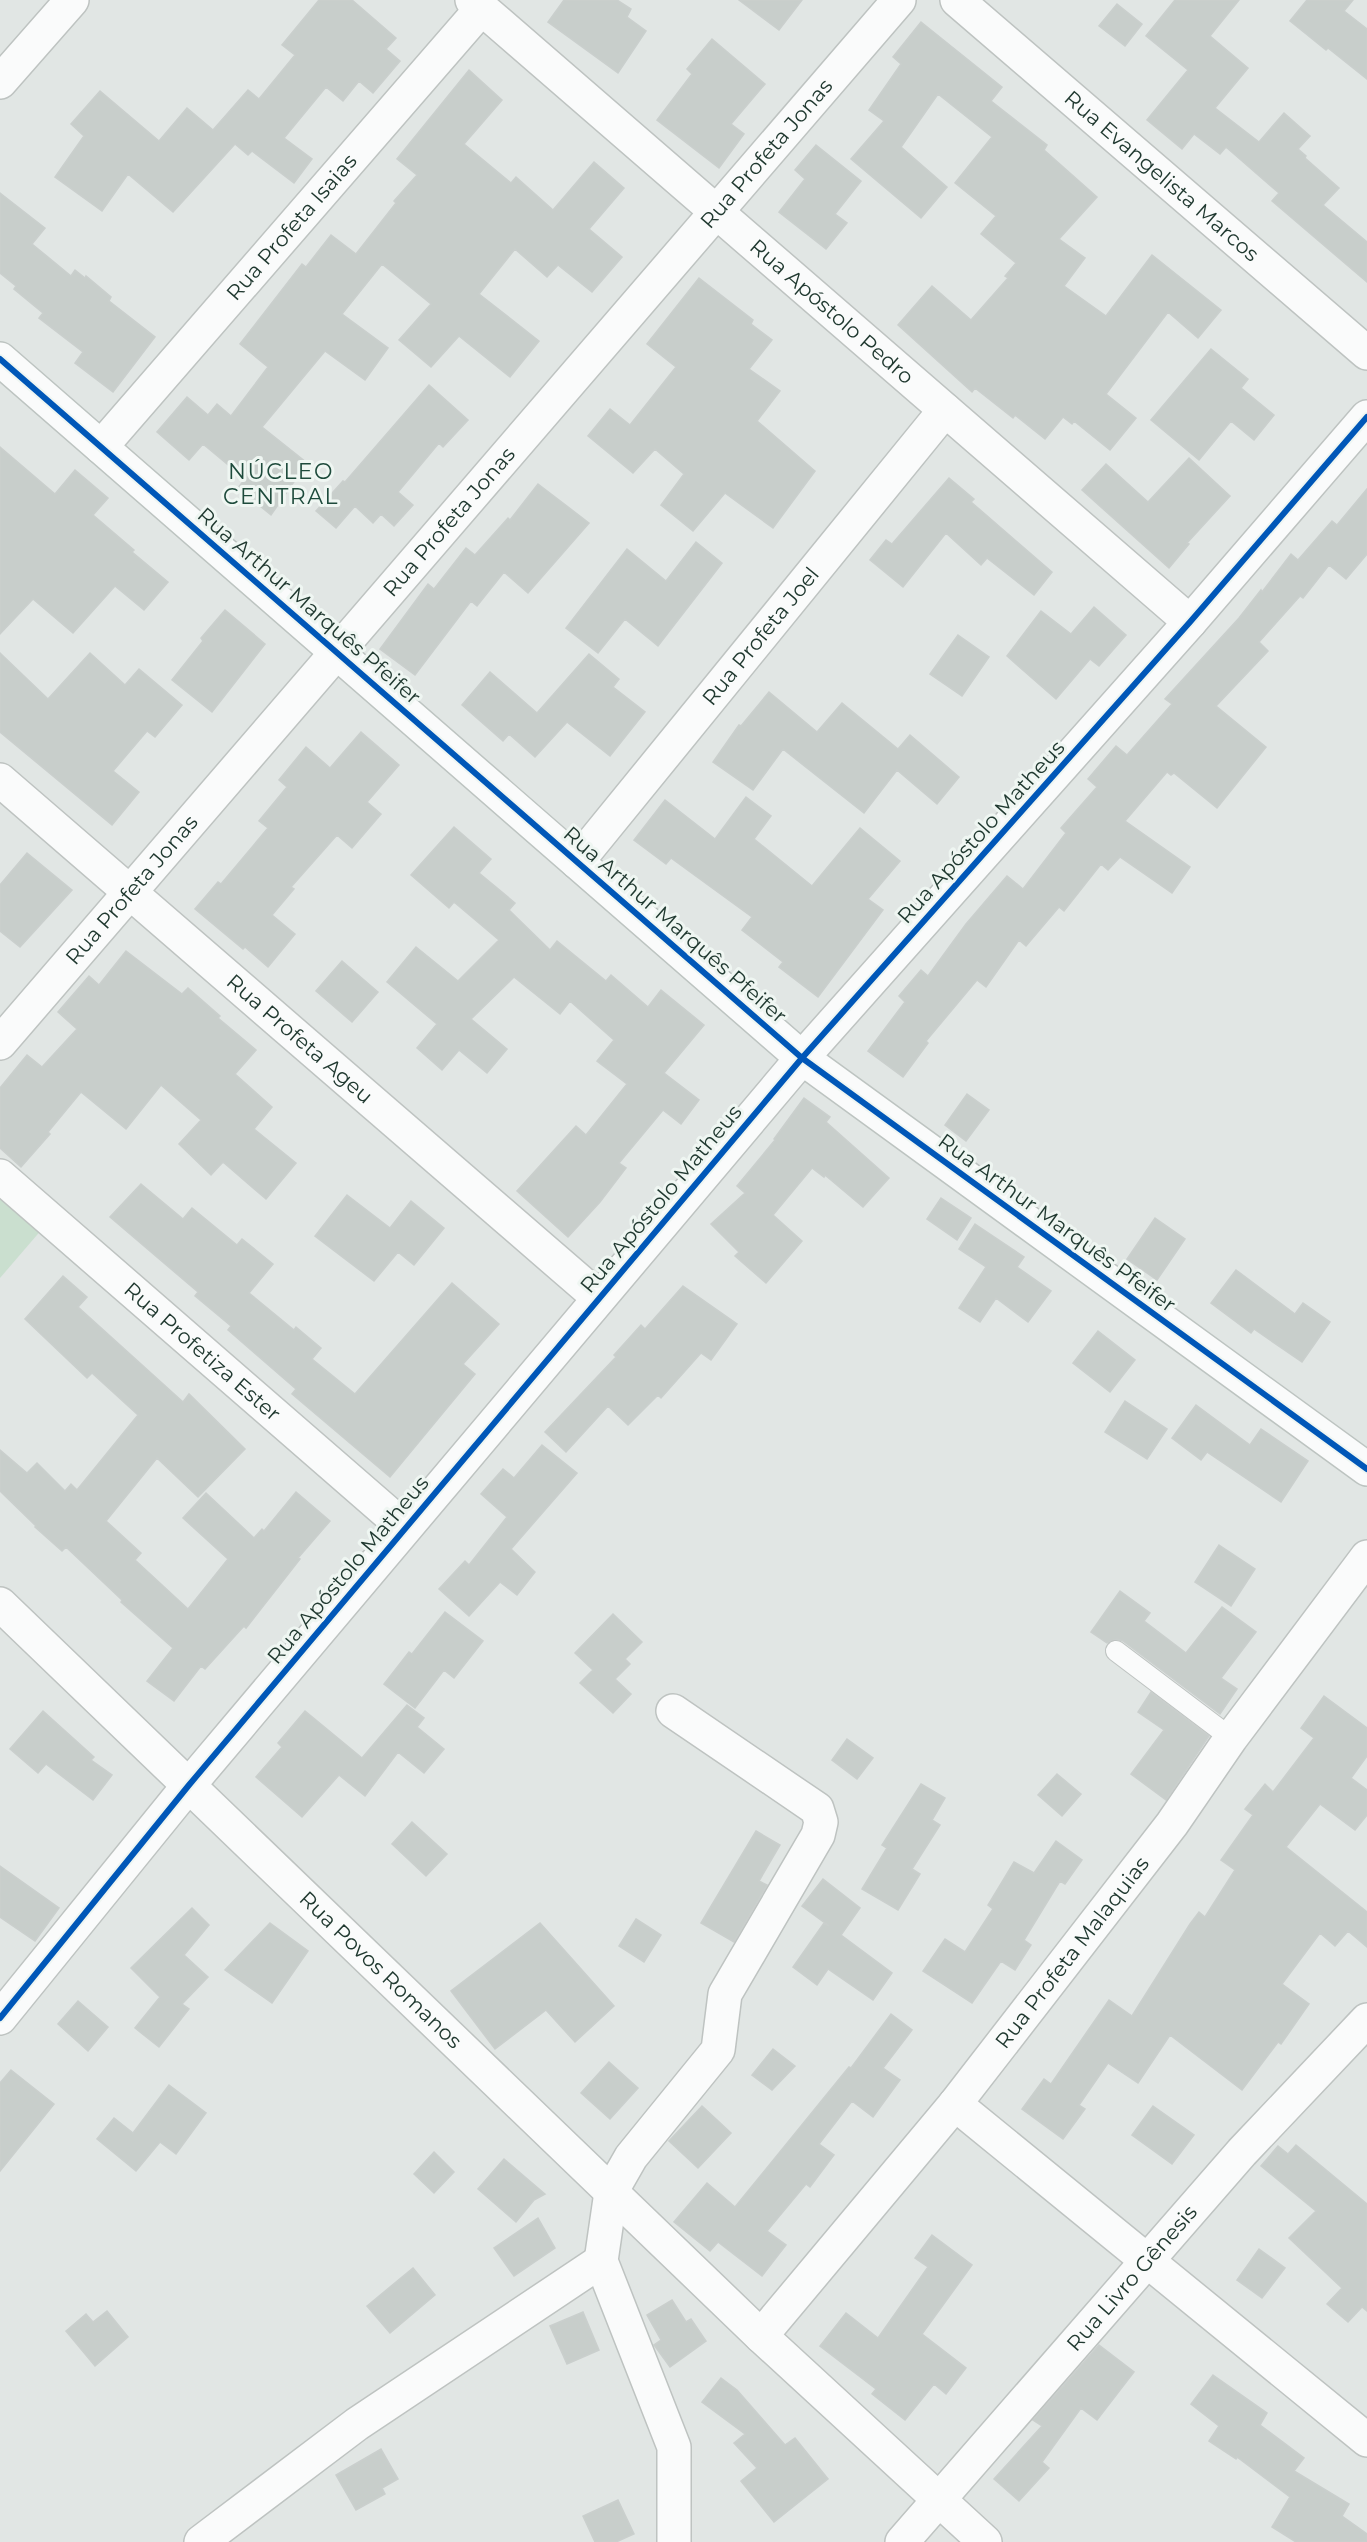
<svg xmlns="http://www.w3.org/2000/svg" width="1367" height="2542" font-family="Montserrat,sans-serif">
<rect width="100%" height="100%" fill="#e1e6e4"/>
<path fill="#cadfcf" d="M0,1192L43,1228L0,1278Z"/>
<path fill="#c8cecb" stroke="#cacfcd" stroke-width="1.5" d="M319,0H352L396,38L386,49L400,61L373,93L359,81L343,101L326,87L284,138L312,159L294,183L252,151L248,155L235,144L173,212L128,174L102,211L55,177L84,136L71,124L100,91L159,141L187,108L213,130L248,90L259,99L295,55L282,45Z
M564,0H617L631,9L627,17L646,31L618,73L548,22Z
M739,0H802L779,30Z
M1175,0H1239L1210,36L1248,68L1215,108L1259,142L1284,113L1310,136L1298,149L1306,156L1305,158L1339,188L1323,205L1367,242V282L1272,201L1279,193L1226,147L1220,154L1194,134L1182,149L1147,120L1188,70L1146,36Z
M1307,0H1353L1344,11L1367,29V79L1328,48L1326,50L1290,21Z
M1117,4L1142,24L1125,46L1099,26Z
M921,22L1002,87L991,101L1047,145L1044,150L1097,197L1059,239L1085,258L1064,286L1106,316L1152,255L1221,310L1198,338L1168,312L1106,394L1136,418L1110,450L1074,421L1072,424L1063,417L1045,439L1015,415L1013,418L975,388L972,392L898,325L932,286L971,320L1008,278L1005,276L1016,263L981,234L996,216L955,183L992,137L938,94L901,147L947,187L921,218L851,159L884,121L869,110L901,64L893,57Z
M712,39L765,84L731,124L744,134L719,168L657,120L692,74L687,69Z
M469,70L502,100L464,144L511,183L516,177L553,210L594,162L624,188L589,229L622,257L592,292L558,265L547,277L515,249L479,294L539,341L510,377L459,336L431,367L399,340L431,304L382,264L342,314L388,348L365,380L325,351L262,427L307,463L271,515L238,488L245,479L203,444L189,460L157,432L187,397L208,415L217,404L231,416L268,367L240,344L302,264L306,267L331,235L356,254L396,203L394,201L417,175L397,159Z
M816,145L861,181L835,214L847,223L826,249L779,212L805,179L795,170Z
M0,193L45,228L32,244L71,276L75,270L85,278L86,276L111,297L109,301L155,337L113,392L75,363L83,352L39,318L43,313L14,289L16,286L0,273Z
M699,278L753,320L751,324L772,340L749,369L780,391L757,421L815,471L773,528L725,493L693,531L661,505L684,474L655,449L633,473L588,436L610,409L630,425L676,367L647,344Z
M1211,349L1248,379L1241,388L1274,415L1254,440L1231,421L1199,460L1151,420Z
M429,385L468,420L443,447L439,443L398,492L413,505L394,526L381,514L373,523L355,506L336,528L316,511L343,481L345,482Z
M0,447L55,494L75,470L108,498L93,515L134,550L132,552L168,582L144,610L115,586L73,633L33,599L0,634Z
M1189,458L1230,496L1187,543L1189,544L1169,568L1082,490L1106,464L1148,502Z
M949,478L974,499L971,502L1052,572L1034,595L987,558L981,565L946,533L903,587L870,560L886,540L892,544Z
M538,484L589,523L528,593L504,572L477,606L471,601L415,675L380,649L428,584L434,589L466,548L475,555L508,518L510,520Z
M1367,489V554L1346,579L1329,565L1303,598L1300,596L1259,642L1268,651L1216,706L1266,747L1217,808L1174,773L1171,775L1167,772L1125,821L1190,867L1172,893L1120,857L1108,870L1101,864L1064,911L1059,907L1026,946L1019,940L986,987L977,980L926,1041L928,1043L903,1077L868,1051L905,1002L899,996L921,970L928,976L966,924L1007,876L1023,889L1066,833L1061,828L1097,787L1088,779L1116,746L1127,755L1172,704L1165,699L1239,618L1261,590L1262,592L1291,554L1298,560L1332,521L1337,525Z
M696,542L722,563L658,646L625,619L598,653L566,628L627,549L666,581Z
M1094,607L1126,635L1099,666L1090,659L1056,699L1007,656L1041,611L1071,634Z
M225,610L265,644L212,712L172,680L203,641L201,638Z
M958,635L989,657L962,696L930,674Z
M0,653L48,699L90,653L125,685L139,669L182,705L155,737L147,731L113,771L139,792L112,825L0,732Z
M589,654L619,679L613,687L645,712L610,756L567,722L535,757L509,734L503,741L462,705L490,672L537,713Z
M769,692L817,732L842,703L898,749L910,735L959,777L937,804L897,770L864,813L783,749L753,790L713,762L739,725L741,726Z
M361,732L399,765L367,802L381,814L352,848L337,835L291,887L294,889L272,915L295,934L268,967L245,947L243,949L195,909L218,882L221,884L268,828L259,821L287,787L279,780L306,747L330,768Z
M746,797L771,816L754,839L812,886L860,828L900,861L868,899L883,910L818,997L779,967L783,962L742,930L752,917L671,858L666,864L634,840L665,800L715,839Z
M454,827L491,859L479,873L515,903L509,910L550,950L557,941L606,981L611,975L648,1007L661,990L704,1025L664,1073L699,1100L681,1124L663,1110L619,1163L626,1168L600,1202L568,1237L517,1191L576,1126L586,1135L627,1084L597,1061L614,1040L570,1001L560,1014L514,977L471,1019L507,1049L487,1073L459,1050L442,1070L417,1048L437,1024L387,982L416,947L458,981L499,940L454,902L449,908L411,875Z
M27,853L72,890L20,947L0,931V885Z
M126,951L182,994L188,988L220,1016L218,1018L256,1050L235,1074L272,1107L254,1129L296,1163L266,1199L223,1162L211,1175L179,1144L201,1120L161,1085L126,1129L81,1092L48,1132L50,1134L21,1167L0,1148V1088L27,1055L42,1067L77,1029L58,1012L89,976L99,985Z
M342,961L378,992L352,1022L316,991Z
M967,1094L989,1110L966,1141L945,1125Z
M804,1098L830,1117L826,1122L889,1178L863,1207L825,1175L824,1177L812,1168L773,1215L802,1241L766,1283L735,1256L739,1252L711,1224L745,1193L737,1186L775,1140L774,1139Z
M141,1184L183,1219L192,1208L237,1245L242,1239L273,1264L249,1293L294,1330L296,1327L321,1348L312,1359L355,1394L452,1283L499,1324L463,1364L475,1374L390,1477L292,1394L296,1389L228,1330L231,1326L195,1296L198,1292L110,1217Z
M347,1195L390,1228L411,1201L444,1228L414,1265L398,1252L374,1281L315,1236Z
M941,1198L971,1218L957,1240L927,1219Z
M1155,1218L1185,1239L1157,1280L1127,1259Z
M975,1224L1024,1257L1017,1267L1051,1291L1028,1322L996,1298L980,1322L959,1308L986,1267L959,1249Z
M1236,1270L1295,1314L1303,1303L1330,1322L1302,1362L1254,1329L1251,1333L1211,1303Z
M63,1276L87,1297L78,1307L183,1402L189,1394L245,1449L198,1497L157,1458L106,1521L141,1553L135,1560L188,1609L228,1559L183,1518L206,1493L254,1538L262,1529L264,1531L296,1492L330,1521L298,1558L300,1559L246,1628L244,1626L205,1669L201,1666L174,1701L147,1681L173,1648L121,1602L122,1600L66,1547L62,1551L35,1527L36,1526L0,1491V1450L27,1473L37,1463L65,1491L71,1484L77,1490L138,1415L92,1373L87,1378L25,1319Z
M683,1286L737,1324L711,1360L701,1353L661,1398L658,1395L628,1425L608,1406L566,1452L545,1432L616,1357L614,1355L641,1325L645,1329Z
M1098,1331L1135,1360L1110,1392L1073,1363Z
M1125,1401L1167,1429L1147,1459L1105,1432Z
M1196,1405L1250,1445L1261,1429L1308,1461L1281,1502L1207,1452L1201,1460L1172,1438Z
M542,1445L577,1473L511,1549L535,1572L517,1595L500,1582L469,1616L439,1589L465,1561L469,1565L507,1517L481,1494L503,1469L514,1478Z
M1219,1545L1255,1569L1231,1606L1195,1582Z
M1120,1591L1150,1613L1144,1621L1186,1653L1222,1607L1256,1632L1221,1678L1237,1689L1220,1714L1123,1641L1117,1639L1107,1643L1091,1632Z
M445,1612L483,1641L454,1678L444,1670L415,1708L384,1684L409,1652L412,1654Z
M613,1614L642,1642L625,1659L630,1664L615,1679L631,1694L613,1713L580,1683L593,1670L575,1653Z
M1151,1692L1209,1736L1166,1800L1131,1774L1164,1730L1138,1712Z
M1324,1696L1367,1728V1756L1351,1778L1367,1790V1815L1355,1830L1320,1804L1286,1847L1367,1912V1947L1348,1931L1335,1946L1320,1933L1282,1984L1309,2004L1281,2044L1278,2042L1242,2090L1170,2035L1138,2083L1108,2063L1079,2105L1085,2109L1063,2139L1022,2109L1044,2079L1051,2084L1109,2000L1132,2016L1190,1924L1199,1912L1205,1917L1235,1870L1221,1860L1253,1815L1245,1809L1265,1784L1273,1792L1314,1738L1301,1728Z
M407,1705L424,1718L417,1727L444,1749L424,1773L398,1752L365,1796L339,1775L302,1817L256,1777L282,1747L278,1743L305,1711L362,1758Z
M43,1711L94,1757L91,1760L112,1775L93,1800L46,1764L38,1773L10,1749Z
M847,1739L873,1758L857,1779L832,1760Z
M1057,1774L1081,1794L1062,1816L1038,1795Z
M921,1784L945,1798L932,1820L940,1825L912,1869L920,1874L898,1910L862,1889L887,1848L882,1845Z
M412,1822L447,1854L426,1876L392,1844Z
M756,1831L780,1845L759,1881L767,1885L734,1942L701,1923Z
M1056,1841L1082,1860L1065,1884L1060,1881L1024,1940L1031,1945L1015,1970L1001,1961L972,2003L923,1971L945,1939L965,1952L993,1909L988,1905L1014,1862L1034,1873Z
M0,1866L59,1908L35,1941L0,1917Z
M823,1879L860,1908L841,1935L892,1973L873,2000L828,1969L817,1985L793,1967L824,1923L829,1926L802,1906Z
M192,1908L209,1925L184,1955L208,1977L182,2004L189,2009L159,2047L135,2028L160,1997L131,1968Z
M636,1919L661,1935L644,1962L619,1946Z
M270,1923L308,1951L272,2003L225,1970Z
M540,1923L614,2006L575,2042L546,2010L495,2049L451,1991Z
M78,2001L108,2027L88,2051L58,2024Z
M891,2014L912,2030L883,2068L900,2080L873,2117L852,2101L819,2144L834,2155L810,2187L806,2184L767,2231L786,2245L762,2276L718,2242L710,2251L674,2222L707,2183L735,2207L849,2067L851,2068Z
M773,2049L795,2066L772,2090L752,2075Z
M609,2062L638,2088L610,2119L581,2093Z
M11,2070L54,2104L0,2171V2083Z
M169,2085L206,2113L176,2154L160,2142L136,2171L97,2139L114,2118L133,2133Z
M702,2106L731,2133L698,2168L669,2141Z
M1153,2106L1194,2135L1172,2164L1132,2135Z
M1296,2145L1367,2204V2311L1362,2307L1348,2322L1327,2304L1342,2288L1289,2238L1316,2211L1261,2166L1278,2146L1288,2154Z
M434,2152L454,2172L434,2193L414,2174Z
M504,2159L545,2194L534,2200L516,2222L478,2189Z
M538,2218L555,2248L514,2276L494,2248Z
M932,2235L972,2265L922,2334L966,2368L946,2394L934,2384L905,2420L872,2394L876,2389L820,2346L846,2313L878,2338L928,2267L915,2258Z
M1259,2249L1285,2268L1262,2298L1237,2280Z
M413,2268L435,2295L390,2333L367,2306Z
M672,2300L686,2322L691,2319L706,2341L670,2367L654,2345L661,2340L647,2315Z
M107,2311L128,2337L95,2366L66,2331L86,2314L93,2322Z
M583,2312L599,2350L567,2364L550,2326Z
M1099,2345L1134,2372L1097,2420L1081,2408L1042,2462L1049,2468L1019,2501L994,2479L1042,2426L1033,2420Z
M1213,2375L1267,2413L1260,2425L1304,2458L1294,2471L1349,2504L1342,2516L1367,2534V2542H1296L1272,2527L1290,2497L1237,2457L1236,2459L1209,2441L1219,2426L1191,2404Z
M721,2378L737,2390L785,2445L795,2438L828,2479L774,2522L741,2481L757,2468L734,2443L745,2434L702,2402Z
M381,2449L398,2479L382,2488L385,2494L356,2510L336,2475Z
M618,2500L634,2534L616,2542H595L583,2516Z"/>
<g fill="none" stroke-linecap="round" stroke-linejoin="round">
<defs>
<path id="lane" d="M1116,1651L1231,1738"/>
<g id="street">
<path id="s1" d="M472,0L1190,622"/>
<path id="s2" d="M957,0L1367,353"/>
<path d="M0,82L72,0"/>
<path id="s3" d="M101,447L482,8"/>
<path id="s4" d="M0,780L599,1298"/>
<path id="s5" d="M577,862L945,410"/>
<path id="s6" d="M0,1043L899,0"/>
<path id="s7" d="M0,1176L405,1528"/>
<path id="s8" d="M0,1604L761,2336L985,2542"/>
<path d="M673,1711L817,1809L821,1822L818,1835L725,1994L718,2050L631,2157L611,2192L601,2261L674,2447V2542"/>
<path d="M0,2018L189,1785L802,1058L1190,622L1367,417"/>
<path d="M955,2104L1367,2440"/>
<path id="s9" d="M761,2336L955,2104L1172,1824L1231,1738L1367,1557"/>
<path d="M201,2542L357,2424L601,2261"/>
<path id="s10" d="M902,2542L1242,2152L1367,2020"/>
</g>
<path id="secondary" d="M0,359L802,1058L1367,1469"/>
</defs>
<use href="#lane" stroke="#bec3c1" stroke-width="22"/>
<use href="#street" stroke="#bec3c1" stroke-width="36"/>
<use href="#secondary" stroke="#bdc4c1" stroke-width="36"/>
<use href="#lane" stroke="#fafbfb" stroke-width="20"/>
<use href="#street" stroke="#fafbfb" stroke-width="33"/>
<use href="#secondary" stroke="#fafbfb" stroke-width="33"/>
<defs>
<path id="cycleway" d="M0,359L802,1058L1367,1469
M0,2018L189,1785L802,1058L1190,622L1367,417"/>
</defs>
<use href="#cycleway" stroke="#eff6f2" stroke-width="10"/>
<use href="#cycleway" stroke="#0057b8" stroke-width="6"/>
</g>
<g text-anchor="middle" stroke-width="6" stroke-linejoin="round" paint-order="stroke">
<g font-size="21" fill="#203930" stroke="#eff6f2">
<text dy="7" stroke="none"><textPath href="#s6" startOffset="1174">Rua Profeta Jonas</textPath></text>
<text dy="7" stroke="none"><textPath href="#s2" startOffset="270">Rua Evangelista Marcos</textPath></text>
<text dy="7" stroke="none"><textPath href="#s3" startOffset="291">Rua Profeta Isaias</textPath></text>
<text dy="7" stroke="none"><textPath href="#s1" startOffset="476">Rua Apóstolo Pedro</textPath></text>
<text dy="7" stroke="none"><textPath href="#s6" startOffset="688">Rua Profeta Jonas</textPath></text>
<text transform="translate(309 606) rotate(41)" y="7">Rua Arthur Marquês Pfeifer</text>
<text dy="7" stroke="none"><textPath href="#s5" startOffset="291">Rua Profeta Joel</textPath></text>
<text transform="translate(981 832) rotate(-48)" y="7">Rua Apóstolo Matheus</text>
<text dy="7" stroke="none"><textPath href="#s6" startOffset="202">Rua Profeta Jonas</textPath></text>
<text transform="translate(675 925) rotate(41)" y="7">Rua Arthur Marquês Pfeifer</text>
<text dy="7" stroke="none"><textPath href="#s4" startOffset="396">Rua Profeta Ageu</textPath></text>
<text transform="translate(661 1199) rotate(-50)" y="7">Rua Apóstolo Matheus</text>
<text transform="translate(1057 1223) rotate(36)" y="7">Rua Arthur Marquês Pfeifer</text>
<text dy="7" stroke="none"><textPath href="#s7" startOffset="268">Rua Profetiza Ester</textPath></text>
<text transform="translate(348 1570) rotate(-50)" y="7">Rua Apóstolo Matheus</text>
<text dy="7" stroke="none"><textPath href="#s9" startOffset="494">Rua Profeta Malaquias</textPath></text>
<text dy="7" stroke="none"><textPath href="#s8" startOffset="528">Rua Povos Romanos</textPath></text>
<text dy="7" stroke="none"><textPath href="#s10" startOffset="350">Rua Livro Gênesis</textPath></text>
</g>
<g font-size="22" letter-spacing="1.5" fill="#1d4a3b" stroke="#eff6f2">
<text x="281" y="479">NÚCLEO<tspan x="281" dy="25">CENTRAL</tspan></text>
</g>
</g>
</svg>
